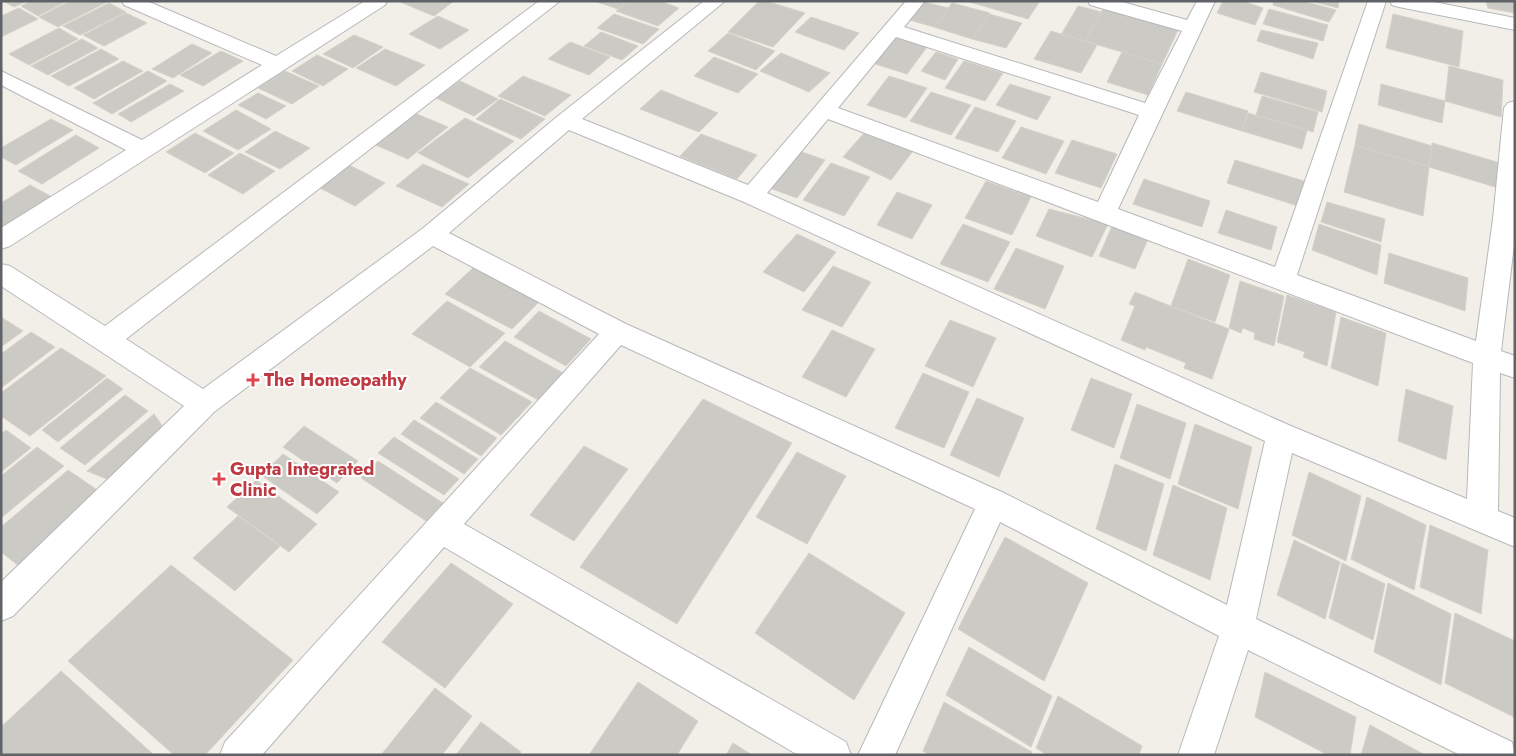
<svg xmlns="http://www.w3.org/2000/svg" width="1516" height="756" font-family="Jost,sans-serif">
<rect width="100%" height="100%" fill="#f1efe8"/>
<path fill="#cccac5" stroke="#d6d1c6" d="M3,1H27L14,7Z
M31,1H67L38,16L21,6Z
M70,1H105L107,2L58,27L39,17Z
M398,1H454L434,16Z
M599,1H627L618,9L597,2Z
M628,1H660L679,8L658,26L616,11Z
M759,1H766L805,13L773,47L728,32Z
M920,1L948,8L934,27L906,19Z
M966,1H1040L1028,19Z
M1223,1H1242L1263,8L1255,25L1217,13Z
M1274,1H1303L1336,10L1329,22L1273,5Z
M1311,1H1339L1338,8Z
M1486,1H1515V13L1488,8Z
M109,3L126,12L80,35L63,26Z
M952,3L990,13L972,39L934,27Z
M1078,6L1102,12L1085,41L1061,35Z
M19,8L38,19L1,37V16Z
M1103,9L1178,30L1162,64L1085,41Z
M1269,9L1328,25L1323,41L1263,24Z
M126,13L147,23L104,46L83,35Z
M614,14L659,29L643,44L597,28Z
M989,14L1022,23L1006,48L972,39Z
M1393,14L1463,31L1459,67L1386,48Z
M438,16L469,30L440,49L409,34Z
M811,17L859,33L844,50L795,32Z
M59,28L78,39L29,65L9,54Z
M1261,30L1318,43L1313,59L1257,41Z
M1051,31L1097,45L1081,73L1034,59Z
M601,32L638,46L622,60L584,46Z
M728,33L775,51L756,70L708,51Z
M354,35L383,47L353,68L323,54Z
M890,36L927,47L907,74L869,62Z
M82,39L98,48L48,75L31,66Z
M570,42L610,57L589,75L548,59Z
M192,44L212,53L173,78L152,69Z
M101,49L119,59L69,86L51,76Z
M385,49L425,65L396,86L356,68Z
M221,51L243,61L203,86L180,75Z
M936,52L958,59L945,80L921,71Z
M1122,52L1162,64L1148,95L1107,82Z
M781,53L830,73L809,92L760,71Z
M317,55L348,69L323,86L292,71Z
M714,57L758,74L738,93L694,76Z
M123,61L143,71L94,99L74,88Z
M964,61L1003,73L985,101L945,88Z
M1449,66L1503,80L1501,117L1445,101Z
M148,71L167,81L112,114L93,103Z
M285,71L319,86L292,104L258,88Z
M1261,72L1327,91L1322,112L1254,92Z
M523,76L571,95L545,116L498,96Z
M889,76L927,88L906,118L867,105Z
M460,81L498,99L474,116L436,98Z
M170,84L184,91L131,122L118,114Z
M1010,84L1051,97L1037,120L996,105Z
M1381,84L1445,101L1442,123L1378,105Z
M661,90L718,113L699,132L640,109Z
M931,92L971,105L951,135L910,121Z
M1186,92L1248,111L1242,131L1177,111Z
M258,93L286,106L266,119L238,105Z
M1262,96L1318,112L1313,132L1256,115Z
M500,99L545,119L521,139L476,119Z
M975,107L1016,121L998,152L955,138Z
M236,110L271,129L238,150L203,131Z
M412,112L448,127L408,159L371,143Z
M1248,113L1307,130L1302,149L1242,131Z
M465,118L514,141L468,178L418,153Z
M51,119L73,130L16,165L1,157V148Z
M1359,124L1432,146L1429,167L1355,145Z
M1021,127L1064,141L1046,174L1002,158Z
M275,131L310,148L280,169L245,152Z
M865,132L913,151L891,180L843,157Z
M195,133L234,153L205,173L166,152Z
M701,134L757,155L737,179L680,156Z
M76,135L99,148L42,184L18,171Z
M1072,140L1117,154L1101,188L1055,173Z
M1432,143L1507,165L1505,190L1429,167Z
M1355,145L1429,167L1423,216L1344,192Z
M793,149L825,160L797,198L764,186Z
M240,153L275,171L243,194L208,175Z
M1235,160L1307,182L1301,207L1227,183Z
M831,163L870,177L844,216L803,200Z
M347,164L385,183L355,206L318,187Z
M423,164L469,184L442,207L396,186Z
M1144,179L1210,201L1202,227L1133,204Z
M986,181L1031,197L1012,235L965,218Z
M30,185L54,198L1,233V203Z
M897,192L932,205L912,239L877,225Z
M1327,202L1385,219L1381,242L1321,222Z
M1049,209L1108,224L1092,257L1036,236Z
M1226,210L1277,227L1271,250L1218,233Z
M963,224L1010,242L988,282L940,264Z
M1113,224L1149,237L1135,269L1099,256Z
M1319,224L1381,245L1377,275L1312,250Z
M797,234L836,252L804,292L763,272Z
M1016,248L1064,266L1045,309L994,289Z
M1389,253L1468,278L1465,311L1384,283Z
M1188,259L1230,275L1215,322L1171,306Z
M833,266L871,282L842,327L802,310Z
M474,267L540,301L512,329L445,294Z
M1240,281L1284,296L1274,346L1254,339L1255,333L1243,328L1241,333L1229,328Z
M1135,292L1229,329L1212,379L1184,368L1186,363L1146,347L1145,350L1121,340L1135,306L1129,304Z
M1287,295L1336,312L1327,366L1303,357L1305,352L1277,342Z
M447,301L505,333L470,367L412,334Z
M539,311L591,339L566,366L514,337Z
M1,317L23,331L1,347Z
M1341,317L1386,333L1378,386L1331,368Z
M950,320L996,338L973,387L925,366Z
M832,330L875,349L846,397L802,377Z
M31,332L55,347L1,388V354Z
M505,341L565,374L540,401L479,367Z
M61,348L106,376L30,436L1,416V393Z
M470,368L532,402L501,435L440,398Z
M923,373L969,392L944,448L895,428Z
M107,378L123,389L58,442L42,430Z
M1091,378L1132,394L1114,448L1071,430Z
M1406,389L1453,406L1446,460L1398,441Z
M125,395L148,411L85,465L60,448Z
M977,398L1024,418L999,477L950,455Z
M703,399L792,443L677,624L580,567Z
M436,402L497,438L481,456L420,418Z
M1137,404L1186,423L1170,479L1120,458Z
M154,414L163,427L114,482L87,471Z
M414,420L478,459L464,474L401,434Z
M1195,424L1252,447L1238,509L1178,484Z
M304,426L358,461L337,483L283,447Z
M6,430L31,448L1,472V434Z
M394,437L459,479L444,495L378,453Z
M584,446L628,469L574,541L530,515Z
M37,447L64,466L1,518V476Z
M797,452L846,476L807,544L756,517Z
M283,454L339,492L317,514L261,475Z
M378,461L443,503L426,521L361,478Z
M1115,464L1164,484L1146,551L1096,529Z
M68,470L106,496L23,569L1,552V527Z
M1309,472L1361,496L1346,561L1292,535Z
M256,480L317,524L289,552L227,507Z
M1173,485L1227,508L1210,580L1153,555Z
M1367,497L1426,525L1414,590L1351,559Z
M238,516L280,546L235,591L193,558Z
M1430,525L1488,550L1481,614L1420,587Z
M1005,537L1088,583L1044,681L958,629Z
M1294,540L1340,562L1325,619L1277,595Z
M809,553L905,613L854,700L755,633Z
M451,563L513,604L445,688L382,642Z
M1342,563L1385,584L1373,640L1329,618Z
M171,565L293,660L205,755H174L68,661Z
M1388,583L1451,614L1441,685L1374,652Z
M1455,613L1515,641L1514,717L1445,683Z
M969,647L1052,696L1031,747L946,695Z
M61,671L154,755H1V727Z
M1265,672L1356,717L1350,755H1328L1255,717Z
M638,682L698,721L677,755H589Z
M435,688L472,716L442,755H381Z
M1058,696L1142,746L1139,755H1047L1036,748Z
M944,702L1032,752L1031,755H929L923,751Z
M481,722L521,752L519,755H456Z
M1370,725L1425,755H1361Z
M733,743L752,755H726Z"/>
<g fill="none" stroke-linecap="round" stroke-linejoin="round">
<defs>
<path id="street" d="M122,1H147L276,56L365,1H387L385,5L10,246L1,249V228L126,150L1,85V71L142,140L262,65L124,5Z
M539,1H560L126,339L203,389L422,229L558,116L704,1H725L582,119L748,185L906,1H925L904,27L1145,103L1182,31L1090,5L1088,1H1119L1187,20L1197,1H1215L1118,209L1275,267L1368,1H1386L1297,275L1476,341L1493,219L1504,108L1508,103L1515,101V237L1501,351L1515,356V378L1500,373L1498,511L1515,518V547L1292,453L1256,619L1512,742L1515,755H1460L1248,650L1214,755H1178L1219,636L1000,522L895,755H858L975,509L621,345L464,524L846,742L851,755H798L444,547L262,755H220L225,742L599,334L433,246L214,412L13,616L1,621V582L184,406L1,286V264L10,266L105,326ZM896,37L1139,115L1098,202L838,108ZM828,119L1473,363L1467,499L1291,426L767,193ZM569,130L744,202L1265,441L1227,605L1004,493L626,324L449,233Z
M1390,1H1429L1515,18V30L1399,7L1392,5Z"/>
</defs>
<use href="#street" stroke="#b5b8bc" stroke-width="2"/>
<use href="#street" fill="#fff" fill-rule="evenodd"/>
</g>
<g fill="#e0444e" stroke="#fff" stroke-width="2">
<path d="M250.5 372.5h5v5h5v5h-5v5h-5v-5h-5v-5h5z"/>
<path d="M216.5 471.5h5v5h5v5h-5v5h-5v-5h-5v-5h5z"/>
</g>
<g text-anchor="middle" stroke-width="4" stroke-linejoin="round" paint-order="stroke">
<g font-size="18" font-weight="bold" fill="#be3a42" stroke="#fff" text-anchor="start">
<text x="264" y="386">The Homeopathy</text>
<text x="230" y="475">Gupta Integrated<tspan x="230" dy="21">Clinic</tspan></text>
</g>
</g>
<rect width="1516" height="756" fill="none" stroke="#5f6368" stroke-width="5"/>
</svg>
